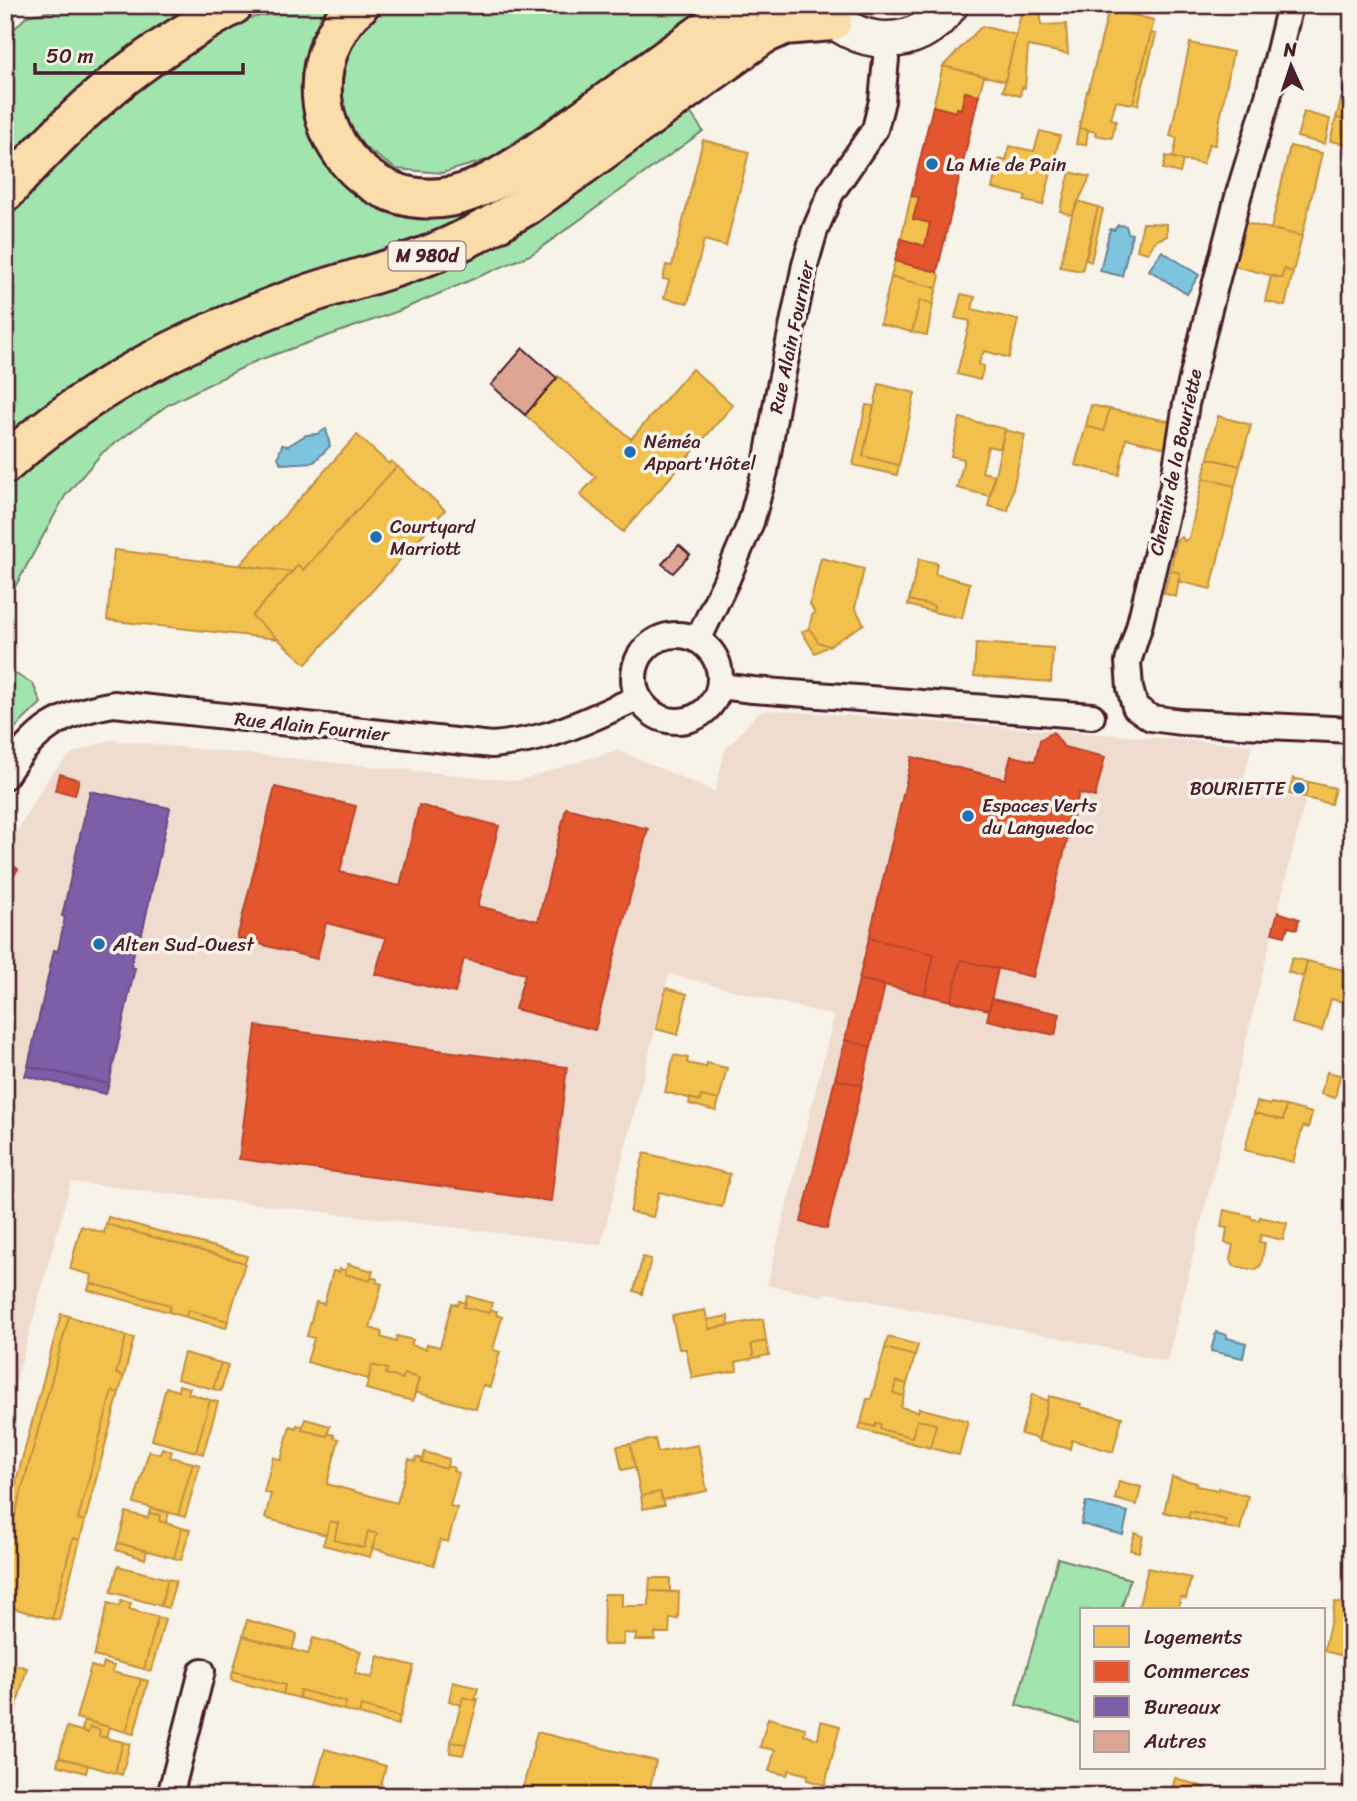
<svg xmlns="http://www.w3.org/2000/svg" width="1357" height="1801" font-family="Sriracha,sans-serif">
<rect width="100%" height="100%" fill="#f7f3e8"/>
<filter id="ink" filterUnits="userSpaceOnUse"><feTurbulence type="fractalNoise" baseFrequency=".0143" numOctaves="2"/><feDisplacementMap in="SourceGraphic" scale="14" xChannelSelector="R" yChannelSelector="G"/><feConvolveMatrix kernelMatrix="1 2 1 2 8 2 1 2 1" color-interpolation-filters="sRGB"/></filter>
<g filter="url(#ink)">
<path fill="#efdccf" d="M771,710L1252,745L1242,786L1305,801L1167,1362L1071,1340L828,1293L820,1296L767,1285L834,1016L669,974L601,1245L71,1182L5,1421V851L50,775L73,753L111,740L517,781L617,750L715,792L725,750L758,713Z"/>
<path fill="#a2e4ae" stroke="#76826c" stroke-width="2" d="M83,5H200L5,170V38L27,16Z
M294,5H331L310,37L301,75L304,117L322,159L350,190L394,213L436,217L463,211L486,204L487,210L5,444V222L31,189L115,105L168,65L239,20L288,11Z
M391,5H707L672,32L490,159L442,173L396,169L364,147L344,114L342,72L355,39L377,15Z
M688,109L703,131L532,254L396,312L256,361L169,404L102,453L65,496L5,605V485L87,421L172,370Z
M5,668L33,684L41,703L5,738Z
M1058,1558L1130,1579L1121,1610H1082V1724L1016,1705Z"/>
<path fill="#7dc5de" stroke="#698396" stroke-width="2" d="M1118,225L1126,226L1128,233L1132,234L1122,276L1100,271L1110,229L1114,230Z
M1162,251L1199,275L1187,294L1149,270Z
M326,429L330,446L314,462L281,464L278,457L282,445L288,446L306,435L317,434Z
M1216,1332L1227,1335V1338L1246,1343L1243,1358L1211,1351Z
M1086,1502L1128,1512L1123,1535L1081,1524Z"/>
<path fill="#f2c14e" stroke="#c09044" stroke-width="2" d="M1022,9L1041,10V25L1066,24L1068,54L1028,46L1025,88L1022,87L1020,96L1003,91Z
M1109,9L1154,20L1133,104L1116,101L1111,119L1116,120L1112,138L1095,135L1096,132L1079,128L1087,91L1088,92Z
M982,26L1016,35L1005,81L943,66Z
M1151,33L1156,34L1138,105L1133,104Z
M1190,43L1233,52L1215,145L1209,144L1203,164L1173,158L1177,138L1170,136Z
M943,66L984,76L979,95L965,92L961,109L957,108L956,112L933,106Z
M1341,100L1352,104L1351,120L1336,118Z
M1304,112L1330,119L1325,144L1297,137Z
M1336,118L1351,120L1346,144L1330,141Z
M1079,128L1088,130L1086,145L1076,144Z
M1040,131L1060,136L1043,205L1024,201L1026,196L992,188L999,159L1006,161L1009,146L1034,151Z
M703,140L749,152L726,246L704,240L688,303L664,298L669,280L663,279L666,265L672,266Z
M1290,146L1322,153L1302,236L1271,229Z
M1166,156L1183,160L1180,173L1163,169Z
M1070,172L1090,177L1072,215L1060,211Z
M911,196L919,197L913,219L930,223L925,246L901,239Z
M1078,201L1098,207L1082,271L1060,267L1072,215Z
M1098,207L1103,209L1091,262L1086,260Z
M1237,221L1302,236L1293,272L1284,269L1282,278L1226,264Z
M1143,223L1167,224V236L1155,241L1148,253L1137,250Z
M895,261L936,271L940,276L937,288L891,277Z
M1284,269L1293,272L1285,306L1265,301L1271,276L1282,278Z
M891,277L937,288L933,304L920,300L912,332L880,324Z
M961,294L975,297L972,309L1018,320L1009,358L985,351L981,356L979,365L984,366L980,380L957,374L970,321L955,318Z
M920,300L933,304L927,335L912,332Z
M692,369L733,405L623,532L580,495L596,477L525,415L558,376L631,439Z
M879,384L915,393L899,465L863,456Z
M866,405L874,406L863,456L899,465L897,475L853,465Z
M1091,405L1109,409L1104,431L1086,426Z
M1109,409L1173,422L1166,448L1126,438L1119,475L1075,465L1086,426L1104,431Z
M1218,416L1251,425L1240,466L1208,458Z
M960,418L1005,429L1000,449L988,446L982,472L994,475L990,496L957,488L964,459L951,456Z
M1005,430L1025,435L1008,511L988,506Z
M357,435L389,464L391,461L397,466L303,570L298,565L292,572L240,565Z
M1208,458L1240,466L1235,486L1203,478Z
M397,466L445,510L306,664L252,616L298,565L303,570Z
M1203,478L1235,486L1211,589L1178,581L1180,573L1170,570L1177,540L1182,537L1184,541L1189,538Z
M114,550L292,572L252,616L278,639L107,620Z
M821,558L864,569L855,608L864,624L829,646L818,642L809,628L812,615L815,613L810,604Z
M919,559L937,563L935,574L970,583L962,618L933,612L934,606L909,600Z
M1170,570L1180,573L1176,597L1164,593Z
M909,600L934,606L933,612L908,605Z
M809,628L818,642L829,646L815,653L802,632Z
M976,643L1053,648L1051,682L974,676Z
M1293,778L1309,782L1305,798L1289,794Z
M1309,782L1335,788L1331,804L1305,798Z
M1292,958L1307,961L1304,977L1288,972Z
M1307,961L1352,972L1351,1004L1331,999L1322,1031L1292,1023Z
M666,988L687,994L678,1035L656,1029Z
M674,1055L688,1058L687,1063L706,1067L707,1063L727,1068L719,1100L701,1096L700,1101L665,1092Z
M1327,1072L1340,1075L1335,1098L1321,1094Z
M701,1096L719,1100L716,1111L689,1104L690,1098L700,1101Z
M1257,1102L1270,1105L1271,1103L1286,1106L1283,1120L1254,1113Z
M1286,1106L1312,1113L1308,1128L1303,1126L1293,1162L1245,1150L1254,1113L1283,1120Z
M644,1153L730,1174L722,1207L659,1192L653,1217L630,1212Z
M1224,1210L1251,1216L1252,1219L1259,1220L1260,1217L1287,1223L1283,1240L1261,1235L1259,1242L1265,1243L1261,1265L1255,1270L1234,1266L1230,1259L1233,1245L1225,1243L1227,1228L1221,1227Z
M108,1217L247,1256L245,1263L106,1224Z
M106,1224L245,1263L228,1321L188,1310L186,1317L169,1312L170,1305L90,1283L92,1275L70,1269L81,1226L104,1233Z
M643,1257L651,1259L642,1294L634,1291Z
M348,1264L373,1271L370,1281L345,1274Z
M340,1269L346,1270L345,1274L370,1281L371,1277L377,1279L376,1282L382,1284L370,1328L382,1332L381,1337L396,1342L397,1336L413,1340L411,1345L426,1349L427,1344L440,1347L452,1303L458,1305L459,1301L466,1303L464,1307L489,1313L490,1310L497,1311L496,1315L502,1317L493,1350L500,1352L490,1387L483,1385L476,1409L415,1392L419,1378L404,1374L403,1379L386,1374L387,1369L372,1365L368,1379L307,1362L314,1338L307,1336L316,1302L324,1304L333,1271L339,1272Z
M90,1283L170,1305L169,1312L88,1290Z
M467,1296L492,1303L489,1313L464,1307Z
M188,1310L228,1321L226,1328L186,1317Z
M705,1310L709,1329L763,1319L766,1341L751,1344L754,1358L736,1362L737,1371L692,1378L686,1349H679L672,1316Z
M61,1314L69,1316L5,1552V1523Z
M69,1316L126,1336L116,1374L124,1376L119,1393L112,1391L78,1519L85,1521L80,1540L73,1538L52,1619L5,1606V1552Z
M728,1316L729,1325L709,1329L707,1320Z
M126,1336L134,1338L124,1376L116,1374Z
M888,1337L918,1345L915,1356L885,1348Z
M766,1341L769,1355L754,1358L751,1344Z
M885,1348L915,1356L907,1384L896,1381L893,1393L904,1396L901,1407L918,1412L919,1408L968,1421L959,1455L930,1448L936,1424L917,1420L912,1437L880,1429L881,1424L876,1423L875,1427L861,1423L867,1399H871Z
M184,1353L221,1363L213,1389L177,1379Z
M221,1363L228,1365L221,1391L213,1389Z
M372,1365L387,1369L386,1374L403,1379L404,1374L419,1378L413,1401L366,1389Z
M896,1381L907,1384L904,1396L893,1393Z
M179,1385L190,1388L188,1393L210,1400L196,1452L152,1440L166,1387L178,1391Z
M112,1391L119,1393L85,1521L78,1519Z
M1032,1394L1048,1401L1039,1439L1021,1434Z
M1049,1396L1081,1404V1407L1122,1417L1113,1452L1072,1440L1070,1449L1038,1441Z
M210,1400L218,1402L203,1454L196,1452Z
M305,1419L330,1426L327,1436L302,1430Z
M917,1420L936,1424L930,1448L859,1429L861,1423L875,1427L876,1423L881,1424L880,1429L912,1437Z
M297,1425L303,1426L302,1430L327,1436L328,1433L334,1435V1438L339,1439L327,1484L397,1503L409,1459L415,1461L416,1457L423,1459L422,1462L446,1469L447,1466L454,1468L453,1471L459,1473L450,1506L457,1508L448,1542L440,1540L434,1565L372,1548L377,1534L368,1531L364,1548L334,1540L338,1523L330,1521L326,1535L265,1518L271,1494L264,1492L273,1457L281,1460L290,1426L296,1428Z
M655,1439L658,1452L698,1445L707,1491L662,1500L660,1492L641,1496L630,1444Z
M630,1444L635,1467L622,1470L617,1446Z
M162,1448L172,1451L170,1457L193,1463L178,1515L134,1503L149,1451L160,1454Z
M425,1452L449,1459L446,1469L422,1462Z
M193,1463L200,1465L185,1517L178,1515Z
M1172,1477L1197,1483L1196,1486L1219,1490V1488L1248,1496L1240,1530L1225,1527L1226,1520L1190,1511L1188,1518L1164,1512Z
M1119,1481L1141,1487L1137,1505L1115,1499Z
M660,1492L665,1505L643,1509L641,1496Z
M151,1508L169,1513L166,1523L159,1521L160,1515L149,1513Z
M1190,1511L1226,1520L1225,1527L1188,1518Z
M126,1512L148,1518L149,1513L160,1515L159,1521L182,1528L174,1558L118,1543Z
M330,1521L338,1523L334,1540L364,1548L368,1531L377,1534L370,1557L323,1545Z
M182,1528L190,1530L181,1560L174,1558Z
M1135,1533L1143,1536L1139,1552L1130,1550Z
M73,1538L80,1540L59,1620L52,1619Z
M118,1543L147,1551L145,1559L116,1550Z
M118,1566L168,1579L161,1606L111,1592Z
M1148,1568L1191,1578L1186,1599L1181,1597L1178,1610H1138Z
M650,1578H670V1592L649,1591Z
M168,1579L176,1581L168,1608L161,1606Z
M649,1591L679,1592L678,1619L670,1618L669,1633H655V1640H635L636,1634L624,1633L623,1645H603L604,1594H622V1606H649Z
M121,1601L131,1603L129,1609L158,1617L144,1669L94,1656L108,1603L119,1606Z
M1335,1602L1352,1606L1351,1658L1324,1651Z
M158,1617L165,1619L151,1671L144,1669Z
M247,1620L297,1634L292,1650L243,1636Z
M243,1636L308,1654L313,1638L361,1651L355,1673L372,1678L378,1656L414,1666L400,1717L361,1706L359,1714L344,1710L346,1702L300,1690L299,1698L283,1694L285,1685L233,1671Z
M5,1661L27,1668L5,1748Z
M104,1663L114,1666L112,1672L141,1679L126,1732L76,1718L91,1666L102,1669Z
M233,1671L285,1685L283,1694L231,1680Z
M141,1679L148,1681L134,1734L126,1732Z
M453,1682L478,1688L475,1700L463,1697L461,1705L449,1701Z
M300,1690L346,1702L344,1710L299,1698Z
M463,1697L475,1700L478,1699L466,1744L451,1742Z
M361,1706L400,1717L398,1725L359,1714Z
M768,1718L805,1728L804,1735L818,1739L821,1721L840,1726L825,1785L807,1780L808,1775L789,1770L787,1775L769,1771L775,1750L760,1747Z
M84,1720L109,1727L106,1738L99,1736L100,1730L90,1727L88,1733L82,1731Z
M67,1727L88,1733L90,1727L100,1730L99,1736L123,1742L115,1773L59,1757Z
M537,1732L656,1761L648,1796H554L523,1788Z
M123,1742L130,1744L122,1775L115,1773Z
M451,1742L466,1744L463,1755L450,1753Z
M325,1749L386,1766L378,1796H312Z
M59,1757L88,1765L86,1773L57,1765Z
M1175,1778L1206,1788L1204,1796H1176L1171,1794Z"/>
<path fill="#e4572e" stroke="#b6462d" stroke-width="2" d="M965,92L979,95L937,272L895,261L901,239L925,246L930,223L913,219L919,197L911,196L933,106L956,112L957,108L961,109Z
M1053,732L1064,747L1105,757L1095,797L1079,793L1033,977L961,960L951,1001L925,995L934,954L869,938L912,757L1005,779L1011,756L1035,761L1040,740Z
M60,774L79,780L75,795L55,790Z
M275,787L356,806L340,872L400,886L419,805L499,826L478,906L538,921L566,808L648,829L595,1030L515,1009L525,974L464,959L455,993L375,974L386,938L326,923L317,959L237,938Z
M5,861L18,869L7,886L5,885Z
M1278,912L1299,919L1297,929L1288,927L1285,936L1272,933Z
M869,938L934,954L925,995L859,979Z
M961,960L998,969L989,1010L951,1001Z
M859,979L885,985L871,1047L845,1040Z
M992,999L1060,1014L1055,1035L987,1020Z
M256,1026L567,1067L551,1201L239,1159Z
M845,1040L871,1047L862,1085L835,1079Z
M835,1079L862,1085L827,1229L801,1222Z"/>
<path fill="#7b5ea7" stroke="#6c4b82" stroke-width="2" d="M1352,58V104L1341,100Z
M90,791L170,808L142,934L138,933L131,967L135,968L109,1084L28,1066L54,950L58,951L65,917L62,916Z
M28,1066L109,1084L106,1094L25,1076Z"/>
<path fill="#dca594" stroke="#4a1f2b" stroke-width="2" d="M523,348L557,378L525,415L491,385Z
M679,545L690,555L673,573L662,564Z"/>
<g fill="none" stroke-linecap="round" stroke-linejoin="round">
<defs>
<path id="street" d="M1290,5L1268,97L1239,193L1208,313L1186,404L1173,486L1139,627L1128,662L1130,688L1135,707L1151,718L1181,722L1352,730
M634 678a43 43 0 1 1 86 0a43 43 0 1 1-86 0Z
M698,640L727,579L751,522L765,471L777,401L805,265L815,230L831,193L875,129L882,101L886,59V40
M720,686L753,690L1092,716
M5,776C34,730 60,713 114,704L492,745C512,743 532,740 551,734C581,725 609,710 638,698
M170,1796L202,1671"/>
<path id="secondary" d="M819,5C853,48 917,54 950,5"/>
<path id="highway" d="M359,5C346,15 337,30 331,44C296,126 365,215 454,196C480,190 504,175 526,161L741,5
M5,192C39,154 74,118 112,86C149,55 191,29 233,5
M5,464C89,386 194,335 300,297C335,284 372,276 407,263C450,249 488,228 527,205L762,35L784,25L832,21"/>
</defs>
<use href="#street" stroke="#4a1f2b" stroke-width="30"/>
<use href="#secondary" stroke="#4a1f2b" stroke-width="40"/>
<use href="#highway" stroke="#4a1f2b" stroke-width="44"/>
<use href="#street" stroke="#f7f3e8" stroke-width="24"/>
<use href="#secondary" stroke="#f7f3e8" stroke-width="35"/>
<use href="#highway" stroke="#fbddab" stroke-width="38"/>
</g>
</g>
<g fill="#1f6fb2" stroke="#f7f3e8" stroke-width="2.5">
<circle cx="932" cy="164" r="7"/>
<circle cx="630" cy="452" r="7"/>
<circle cx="376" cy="537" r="7"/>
<circle cx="1299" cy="788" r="7"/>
<circle cx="968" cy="816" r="7"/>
<circle cx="99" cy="944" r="7"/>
</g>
<g text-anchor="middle" stroke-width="7" stroke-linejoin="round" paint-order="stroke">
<rect fill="#f7f3e8" stroke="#7e5f64" stroke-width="2" x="388.5" y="241.5" width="77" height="29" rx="5"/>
<g font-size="18" font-weight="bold" fill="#4a1f2b">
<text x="427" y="262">M 980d</text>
</g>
<g font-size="19" fill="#4a1f2b" stroke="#f7f3e8" text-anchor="start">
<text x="946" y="171">La Mie de Pain</text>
<text x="644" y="448">Néméa<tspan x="644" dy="22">Appart'Hôtel</tspan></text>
<text x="390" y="533">Courtyard<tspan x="390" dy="22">Marriott</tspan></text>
<text x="1285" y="795" text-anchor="end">BOURIETTE</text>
<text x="982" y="812">Espaces Verts<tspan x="982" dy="22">du Languedoc</tspan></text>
<text x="113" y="951">Alten Sud-Ouest</text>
</g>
<g font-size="19" fill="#4a1f2b" stroke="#f7f3e8">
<text transform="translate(791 337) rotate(-78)" y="7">Rue Alain Fournier</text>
<text transform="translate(1175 462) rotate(-78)" y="7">Chemin de la Bouriette</text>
<text transform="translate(312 726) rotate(6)" y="7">Rue Alain Fournier</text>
</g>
</g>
<rect width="1357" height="1801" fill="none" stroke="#f7f3e8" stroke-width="28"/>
<rect x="14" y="14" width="1329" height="1773" fill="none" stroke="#4a1f2b" stroke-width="2.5" filter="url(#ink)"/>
<rect x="1080" y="1608" width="245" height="161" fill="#f7f3e8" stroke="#b29e9c" stroke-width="2"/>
<rect x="1094" y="1626" width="35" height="21" fill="#f2c14e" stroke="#b29e9c" stroke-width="2"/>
<text x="1144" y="1644" font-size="21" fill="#4a1f2b">Logements</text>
<rect x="1094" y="1661" width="35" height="21" fill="#e4572e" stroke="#b29e9c" stroke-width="2"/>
<text x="1144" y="1678" font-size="21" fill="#4a1f2b">Commerces</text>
<rect x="1094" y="1696" width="35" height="21" fill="#7b5ea7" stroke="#b29e9c" stroke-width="2"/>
<text x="1144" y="1714" font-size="21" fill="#4a1f2b">Bureaux</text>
<rect x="1094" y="1731" width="35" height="21" fill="#dca594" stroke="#b29e9c" stroke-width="2"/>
<text x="1144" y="1748" font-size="21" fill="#4a1f2b">Autres</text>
<g transform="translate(1291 66) rotate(357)" stroke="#f7f3e8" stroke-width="5" paint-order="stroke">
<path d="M0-5L12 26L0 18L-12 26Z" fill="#4a1f2b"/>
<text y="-10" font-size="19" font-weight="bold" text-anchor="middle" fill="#4a1f2b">N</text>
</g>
<path d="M35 63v10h208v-10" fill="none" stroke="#4a1f2b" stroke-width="3.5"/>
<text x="46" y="63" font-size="21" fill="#4a1f2b" stroke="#f7f3e8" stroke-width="5" paint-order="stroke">50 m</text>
</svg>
